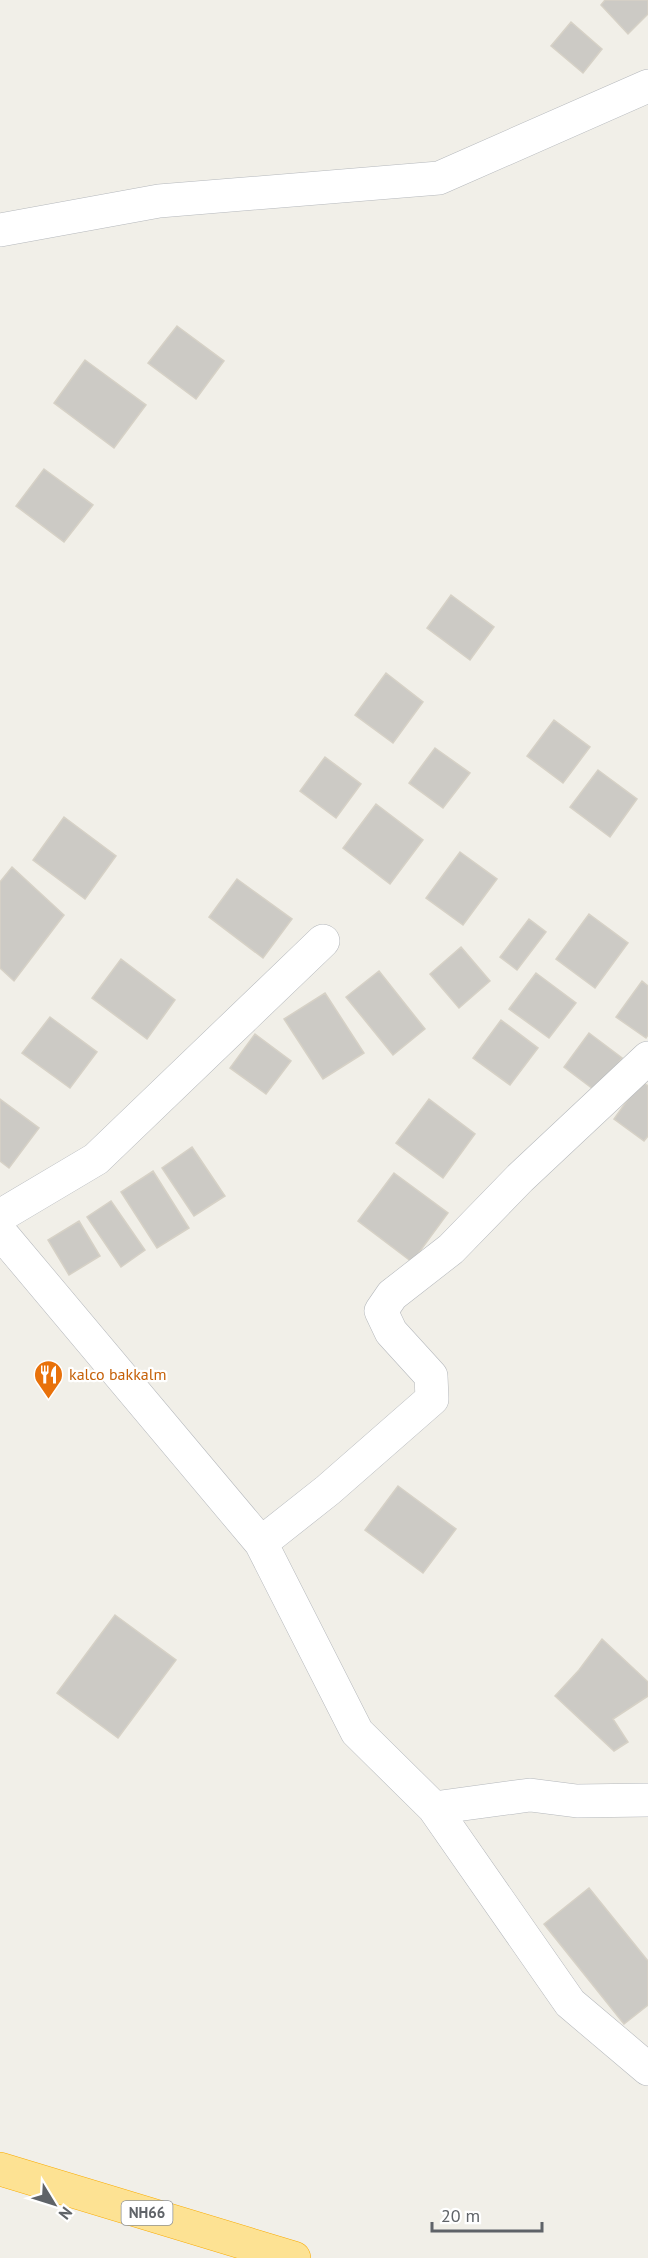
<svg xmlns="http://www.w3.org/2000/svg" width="648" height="2258" font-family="'PT Sans',sans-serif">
<rect width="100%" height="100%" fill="#f1efe8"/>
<path fill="#cccac5" stroke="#d6d1c6" stroke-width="1.5" d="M605,0H648V14L628,34L601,5Z
M571,22L602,49L583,73L551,46Z
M177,326L224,361L196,399L148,363Z
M85,360L146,405L114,448L54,403Z
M44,469L93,505L64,542L16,506Z
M451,595L494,627L470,660L427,628Z
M386,673L423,702L393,743L355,715Z
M554,720L590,747L563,783L527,756Z
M435,748L470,773L443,808L409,783Z
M325,757L361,784L336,818L300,791Z
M598,770L637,799L610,837L570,807Z
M376,804L423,840L390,884L343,848Z
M64,817L116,856L85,899L33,860Z
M460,852L497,879L463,925L426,898Z
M12,867L64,915L14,981L0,968V882Z
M237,879L292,919L263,958L209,917Z
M589,914L628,943L595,988L556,959Z
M529,919L546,932L517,970L500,957Z
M461,947L490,981L459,1008L430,974Z
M121,959L175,1000L147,1039L92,998Z
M379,971L425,1029L393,1055L346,997Z
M536,973L576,1003L549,1038L509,1009Z
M642,981L648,986V1035L646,1038L616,1017Z
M325,993L364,1053L323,1079L284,1019Z
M50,1017L97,1052L70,1088L22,1053Z
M501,1020L538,1048L510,1085L473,1058Z
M589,1033L622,1058L597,1092L564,1067Z
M255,1034L291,1061L266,1094L230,1068Z
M641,1081L648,1086V1136L644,1141L614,1119Z
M0,1099L39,1128L9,1168L0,1161Z
M429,1099L475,1134L443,1178L396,1143Z
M192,1147L225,1196L194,1216L162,1168Z
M153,1171L189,1228L157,1248L121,1192Z
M394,1173L448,1213L412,1262L358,1221Z
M111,1201L145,1250L121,1267L87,1217Z
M79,1221L100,1256L69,1275L48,1240Z
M398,1486L456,1529L423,1573L365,1530Z
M115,1615L176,1660L118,1738L57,1693Z
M602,1639L648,1682V1696L613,1719L628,1742L614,1751L555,1696L579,1670Z
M589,1888L648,1961V2005L624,2024L544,1924Z"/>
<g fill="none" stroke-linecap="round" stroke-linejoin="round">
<defs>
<path id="minor" d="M0,230L159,201L439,178L648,86
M0,1216L96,1159L323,941
M0,1232L261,1543L357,1732L434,1808L570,2003L648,2069
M261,1543L328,1490L432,1399L431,1376L391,1332L381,1311L392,1295L451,1249L520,1178L648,1058
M434,1808L530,1795L577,1801L648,1800"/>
<path id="highway" d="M0,2169L294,2258"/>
</defs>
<use href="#minor" stroke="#b5b8bc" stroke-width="34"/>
<use href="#highway" stroke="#f9ab00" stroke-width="34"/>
<use href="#minor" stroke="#fff" stroke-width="33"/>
<use href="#highway" stroke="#fde293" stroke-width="33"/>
</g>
<defs>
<symbol id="restaurant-pin" viewBox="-11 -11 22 30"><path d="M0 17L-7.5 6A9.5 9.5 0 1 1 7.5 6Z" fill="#e8710a" stroke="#fff"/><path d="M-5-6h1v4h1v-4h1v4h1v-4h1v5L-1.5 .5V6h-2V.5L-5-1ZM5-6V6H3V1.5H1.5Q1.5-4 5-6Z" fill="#fff"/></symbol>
</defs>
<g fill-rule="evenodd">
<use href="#restaurant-pin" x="32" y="1358" width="33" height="45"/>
</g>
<g text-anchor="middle" stroke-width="4.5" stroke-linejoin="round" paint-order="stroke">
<rect fill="#fff" stroke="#8f9295" stroke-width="1.5" x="121.5" y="2201" width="51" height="24" rx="4.5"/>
<g font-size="15" font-weight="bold" fill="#5f6368">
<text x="147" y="2218">NH66</text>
</g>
<g font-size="16" fill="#c56008" stroke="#fff" text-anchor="start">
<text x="69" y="1380">kalco bakkalm</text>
</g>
</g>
<g transform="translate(54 2204) rotate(128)" stroke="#ffffff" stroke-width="4.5" paint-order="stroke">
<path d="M0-4.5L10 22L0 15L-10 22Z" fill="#5f6368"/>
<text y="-9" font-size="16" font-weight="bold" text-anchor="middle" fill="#5f6368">N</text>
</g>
<path d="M432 2222v9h110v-9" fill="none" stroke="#5f6368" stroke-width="3"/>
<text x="441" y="2222" font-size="18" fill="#5f6368" stroke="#ffffff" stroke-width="4.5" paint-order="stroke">20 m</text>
</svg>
